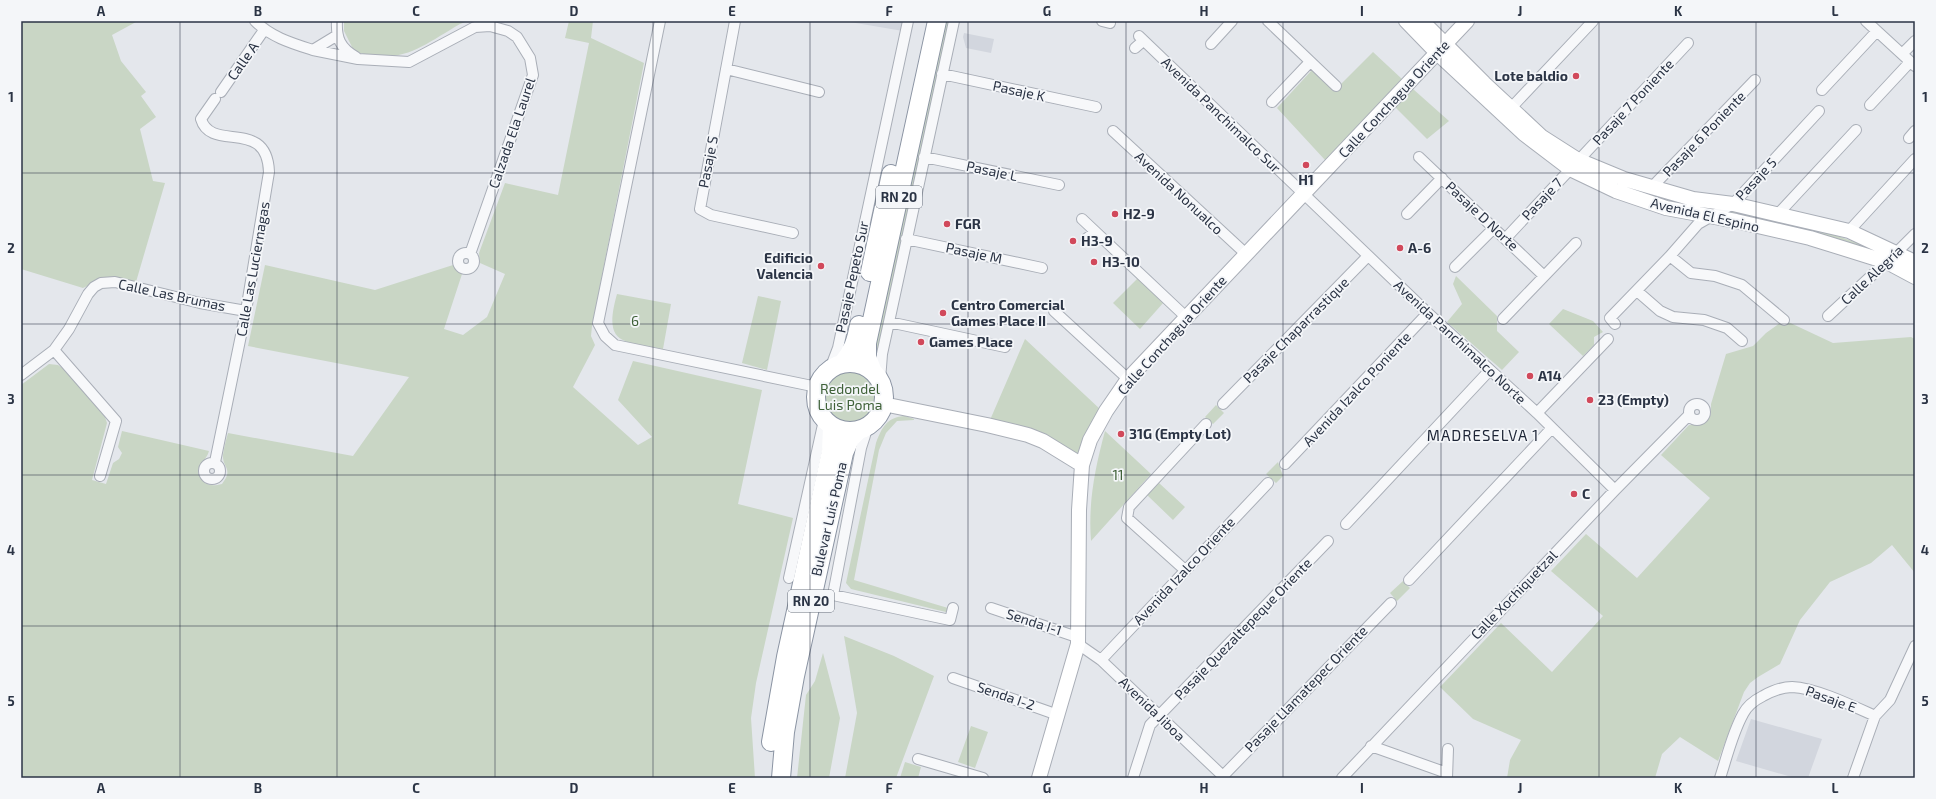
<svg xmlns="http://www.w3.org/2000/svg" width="1936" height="799" font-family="'Exo 2',sans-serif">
<rect width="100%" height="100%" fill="#e4e7ec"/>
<path fill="#d2d6de" d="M844,21H905L903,31Z
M964,33L994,39L991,53L966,48L963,37Z
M1751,719L1822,739L1808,778H1795L1736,761Z"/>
<path fill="#c9d6c5" d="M21,21H141L136,22L112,35L121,61L146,92L141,96L156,117L140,129L153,181L165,183L136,282C117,279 101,279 83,288L21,269Z
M344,21H468L460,24C422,46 400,67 354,51L344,31Z
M569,21H593L591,38L644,63L592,326L591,336L595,345L573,387L638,445L652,437L618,400L633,361L762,390L738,504L793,518L756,683L751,718L755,778H21V385L49,364L58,365L65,370L105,417L107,423L92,480L106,484L113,463L119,459L122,453L118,447L122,431L209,451C207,460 198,463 198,473C203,485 210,487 222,484C234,469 222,467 223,455C224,447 226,440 228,433L353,456L409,377L248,346L265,265L375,290L453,265L462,274L444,329L463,335L487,317L505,274L480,263L479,253L505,183L558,195L589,43L565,38Z
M944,21H952L878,366L874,351Z
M1373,52L1402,79L1325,160L1277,108L1312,70L1335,90Z
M1413,89L1449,121L1427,139L1395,107Z
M1733,210C1782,221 1832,230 1878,252L1729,214Z
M1456,276L1497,316V331L1519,352L1502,370L1447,322L1462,304L1453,284Z
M1138,278L1164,302L1140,329L1113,303Z
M617,294L671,304L663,349C621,342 603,344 617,294Z
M758,296L781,301L767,370L742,363Z
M1563,309L1593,321L1603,332L1594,337V345L1583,356L1549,324Z
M1784,320L1833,343L1911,337L1915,339V573L1892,545L1871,563L1830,582L1800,620L1780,664L1758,677L1750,683L1744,692L1718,761L1680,737L1662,754L1655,778H1507L1510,760L1521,740L1473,719L1440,687L1501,623L1552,672L1603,616L1551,571L1586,534L1637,578L1710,498L1661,455L1689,425H1698L1708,420L1711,414V404L1726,354L1753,346L1766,333Z
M1025,339L1101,410L1094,418L1082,452L1077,454L1039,432L1025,427L990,420Z
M825 397a25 25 0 1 1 50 0a25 25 0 1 1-50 0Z
M1216,405L1224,413L1213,424L1205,417Z
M905,416L914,419V420L897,421L886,433L879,450L854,580L948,608L950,613L851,589L846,583L876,443C882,427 887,417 905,416Z
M1105,431L1151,474L1091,541C1088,503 1095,468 1105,431Z
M1278,462L1283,476L1276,483L1266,474Z
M1159,483L1185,507L1173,520L1147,495Z
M1403,581L1410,588L1397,601L1390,593Z
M844,636L894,656L934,676L896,778H845L857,713Z
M823,653L840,718L829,778H797L806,695L815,681Z
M971,726L988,732L975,768L958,762Z
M905,762L921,767L918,778H900Z"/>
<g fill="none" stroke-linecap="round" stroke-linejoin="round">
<defs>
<path id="street" d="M255,21C271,37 291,43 313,50L336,36
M337,21C336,38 340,48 356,57
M660,21L598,323L605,336L615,345L817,387
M735,21L700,209L711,215L793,233
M1102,21L1110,23
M1268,21L1336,86
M1866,21L1915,66
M1139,36L1428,313L1537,413L1615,490
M1211,44L1232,21
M1135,48L1143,41
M313,50L358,59L409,62L475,27L490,26L508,31L517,37L530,58L533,75L470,254
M1902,54L1915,41
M726,69L819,92
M942,74L1096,107
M1822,90L1877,31
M221,92L264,30
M215,99L201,119C211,153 267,117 269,172L246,311L215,462
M1272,102L1310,62
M1870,105L1910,62
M1511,108L1593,21
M1113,131L1246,254
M1909,138L1915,131
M924,157L1059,185
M1419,157L1544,276
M1652,187L1755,80
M1407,214L1442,178
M1778,214L1856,130
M1082,219L1186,317
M1849,231L1915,159
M1506,238L1688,43
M906,239L1042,268
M1086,239L1095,232
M458 261a8 8 0 1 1 16 0a8 8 0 1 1-16 0Z
M1455,267L1494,228
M1637,291L1660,311L1673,317L1704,320L1727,328L1742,341
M1054,311L1128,379
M1828,316L1897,252L1915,234
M1503,319L1576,243
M1784,320L1742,285L1715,276L1691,273L1670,256L1698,224L1733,204L1819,111
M889,322L1005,347
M1615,324L1610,318L1670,256
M54,350L116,421L100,476
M830,369L838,348L908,21
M21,375L54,350L69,329L88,294L94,287L101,283L115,282L200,303L246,311
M880,380L882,354L889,322L954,21
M1689 412a8 8 0 1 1 16 0a8 8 0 1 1-16 0Z
M1223,404L1368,256
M1537,413L1608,339
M868,426L861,448L833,595L950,620L953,608
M204 471a8 8 0 1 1 16 0a8 8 0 1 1-16 0Z
M1285,464L1428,313
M1346,524L1489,371
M1185,570L1127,518L1129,507L1206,424
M789,578L824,420
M1409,580L1552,428
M991,608L1077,637
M1078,644L1101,660L1225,778
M1101,660L1268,483
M953,678L1058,715
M1371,746L1447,773
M918,759L983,778
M1133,778L1150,725L1328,541
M1221,778L1391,603
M1342,778L1615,490L1689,415
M1447,778L1448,749
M1720,778C1727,757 1732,734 1743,714C1747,706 1755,700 1763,696C1772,691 1781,687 1792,687C1816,688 1853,706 1875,716
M1853,778L1875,716L1890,700L1915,646"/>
<path id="secondary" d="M1406,21L1437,53L1524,134L1570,169L1616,191L1666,208L1736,221L1810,238L1887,262L1915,277
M1422,21L1484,83L1542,137L1578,160L1624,179L1693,199L1733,204L1849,231L1915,262
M883,404L987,425L1028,435L1043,441L1082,465
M1039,778L1078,644L1079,510L1082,465L1090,440L1106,411L1128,379L1467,21"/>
<path id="highway" d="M870,272L891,174
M816 397a34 34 0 1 1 68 0a34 34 0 1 1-68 0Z
M842,364C853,351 856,341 859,325
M873,372L867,357V343L937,21
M771,742L786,657L831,451L832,427
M781,778L785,732L795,676L844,453L850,439L858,431"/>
</defs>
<use href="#street" stroke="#a9aeb7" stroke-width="12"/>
<use href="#secondary" stroke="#a9aeb7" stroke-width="16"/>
<use href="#highway" stroke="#8b94a3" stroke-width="20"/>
<use href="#street" stroke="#f7f8fa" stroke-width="10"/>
<use href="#secondary" stroke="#fff" stroke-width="14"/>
<use href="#highway" stroke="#fff" stroke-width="18"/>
</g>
<path fill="none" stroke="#2b3445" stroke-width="1" stroke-opacity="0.55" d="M180,21V778M337,21V778M495,21V778M653,21V778M810,21V778M968,21V778M1126,21V778M1283,21V778M1441,21V778M1599,21V778M1756,21V778M21,173H1915M21,324H1915M21,475H1915M21,626H1915"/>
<g fill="#d1495b" stroke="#f4f6f9" stroke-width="1.5">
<circle cx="1576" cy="76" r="4"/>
<circle cx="1306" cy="165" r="4"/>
<circle cx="1115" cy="214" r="4"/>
<circle cx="947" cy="224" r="4"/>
<circle cx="1073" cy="241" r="4"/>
<circle cx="1400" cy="248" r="4"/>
<circle cx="1094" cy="262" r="4"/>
<circle cx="821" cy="266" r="4"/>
<circle cx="943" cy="313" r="4"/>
<circle cx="921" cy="342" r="4"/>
<circle cx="1530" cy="376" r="4"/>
<circle cx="1590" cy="400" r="4"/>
<circle cx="1121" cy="434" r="4"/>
<circle cx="1574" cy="494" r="4"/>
</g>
<g text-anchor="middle" stroke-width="3.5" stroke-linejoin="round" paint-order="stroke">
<g fill="#f4f6f9" stroke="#676e7b" stroke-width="1">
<rect x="876" y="186" width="46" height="22" rx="3"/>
<rect x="788" y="590" width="46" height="22" rx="3"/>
</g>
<g font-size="13" font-weight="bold" fill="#2b3445">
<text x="899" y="202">RN 20</text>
<text x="811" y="606">RN 20</text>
</g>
<g font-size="14" fill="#2b3445" stroke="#f4f6f9">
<text transform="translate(243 61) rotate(-55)" y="5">Calle A</text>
<text transform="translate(1019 91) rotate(12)" y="5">Pasaje K</text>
<text transform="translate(1394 99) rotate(-47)" y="5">Calle Conchagua Oriente</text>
<text transform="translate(1633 102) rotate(-47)" y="5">Pasaje 7 Poniente</text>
<text transform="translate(1221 115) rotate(44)" y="5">Avenida Panchimalco Sur</text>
<text transform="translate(512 133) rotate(-71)" y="5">Calzada Ela Laurel</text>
<text transform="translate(1704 134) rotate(-46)" y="5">Pasaje 6 Poniente</text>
<text transform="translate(708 162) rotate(-79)" y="5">Pasaje S</text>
<text transform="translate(992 171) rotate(12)" y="5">Pasaje L</text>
<text transform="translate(1756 179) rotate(-47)" y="5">Pasaje 5</text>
<text transform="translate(1179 193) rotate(43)" y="5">Avenida Nonualco</text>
<text transform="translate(1542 199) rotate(-47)" y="5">Pasaje 7</text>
<text transform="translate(1705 215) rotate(13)" y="5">Avenida El Espino</text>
<text transform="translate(1482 216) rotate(43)" y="5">Pasaje D Norte</text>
<text transform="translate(974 253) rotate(12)" y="5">Pasaje M</text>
<text transform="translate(253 269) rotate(-80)" y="5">Calle Las Luciernagas</text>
<text transform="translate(1872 275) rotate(-43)" y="5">Calle Alegría</text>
<text transform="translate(852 277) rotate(-78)" y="5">Pasaje Pepeto Sur</text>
<text transform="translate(172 295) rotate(12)" y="5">Calle Las Brumas</text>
<text transform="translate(1296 330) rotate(-45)" y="5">Pasaje Chaparrastique</text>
<text transform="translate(1172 335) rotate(-48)" y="5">Calle Conchagua Oriente</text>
<text transform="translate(1460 342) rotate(43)" y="5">Avenida Panchimalco Norte</text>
<text transform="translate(1357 389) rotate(-47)" y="5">Avenida Izalco Poniente</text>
<text transform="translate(829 519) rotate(-77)" y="5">Bulevar Luis Poma</text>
<text transform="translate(1184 571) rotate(-47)" y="5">Avenida Izalco Oriente</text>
<text transform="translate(1514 595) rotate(-46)" y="5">Calle Xochiquetzal</text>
<text transform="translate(1034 622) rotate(18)" y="5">Senda I-1</text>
<text transform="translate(1243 629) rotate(-46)" y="5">Pasaje Quezaltepeque Oriente</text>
<text transform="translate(1306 689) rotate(-46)" y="5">Pasaje Llamatepec Oriente</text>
<text transform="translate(1006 696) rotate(19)" y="5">Senda I-2</text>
<text transform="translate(1831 699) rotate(20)" y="5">Pasaje E</text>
<text transform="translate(1152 709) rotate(44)" y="5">Avenida Jiboa</text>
</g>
<g font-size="14" font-weight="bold" fill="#2b3445" stroke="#f4f6f9" text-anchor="start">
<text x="1568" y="81" text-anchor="end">Lote baldio</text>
<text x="1306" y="185" text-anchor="middle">H1</text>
<text x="1123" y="219">H2-9</text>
<text x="955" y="229">FGR</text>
<text x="1081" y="246">H3-9</text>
<text x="1408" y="253">A-6</text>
<text x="813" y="263" text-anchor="end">Edificio<tspan x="813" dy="16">Valencia</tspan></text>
<text x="1102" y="267">H3-10</text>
<text x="951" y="310">Centro Comercial<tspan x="951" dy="16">Games Place II</tspan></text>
<text x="929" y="347">Games Place</text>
<text x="1538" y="381">A14</text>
<text x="1598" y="405">23 (Empty)</text>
<text x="1129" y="439">31G (Empty Lot)</text>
<text x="1582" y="499">C</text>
</g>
<g font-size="14" fill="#3f6138" stroke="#f4f6f9">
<text x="635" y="326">6</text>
<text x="850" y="394">Redondel<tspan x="850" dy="16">Luis Poma</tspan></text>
<text x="1118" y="480">11</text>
</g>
<g font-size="15" letter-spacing="1" fill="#1d2536" stroke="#f4f6f9">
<text x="1483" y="441">MADRESELVA 1</text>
</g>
</g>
<rect width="1936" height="799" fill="none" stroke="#f4f6f9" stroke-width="44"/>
<rect x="22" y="22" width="1892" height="755" fill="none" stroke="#2b3445" stroke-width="1.5"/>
<g font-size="13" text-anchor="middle" font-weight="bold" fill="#2b3445">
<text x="101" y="16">A</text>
<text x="258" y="16">B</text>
<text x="416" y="16">C</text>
<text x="574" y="16">D</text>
<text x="732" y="16">E</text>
<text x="889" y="16">F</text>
<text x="1047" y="16">G</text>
<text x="1204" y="16">H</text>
<text x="1362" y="16">I</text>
<text x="1520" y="16">J</text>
<text x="1678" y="16">K</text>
<text x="1835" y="16">L</text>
<text x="11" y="102">1</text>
<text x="1925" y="102">1</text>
<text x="11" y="253">2</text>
<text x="1925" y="253">2</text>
<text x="11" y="404">3</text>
<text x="1925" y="404">3</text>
<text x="11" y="555">4</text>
<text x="1925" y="555">4</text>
<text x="11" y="706">5</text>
<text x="1925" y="706">5</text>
<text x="101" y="793">A</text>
<text x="258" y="793">B</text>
<text x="416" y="793">C</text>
<text x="574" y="793">D</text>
<text x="732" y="793">E</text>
<text x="889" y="793">F</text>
<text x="1047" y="793">G</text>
<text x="1204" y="793">H</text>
<text x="1362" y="793">I</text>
<text x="1520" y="793">J</text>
<text x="1678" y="793">K</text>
<text x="1835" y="793">L</text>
</g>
</svg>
